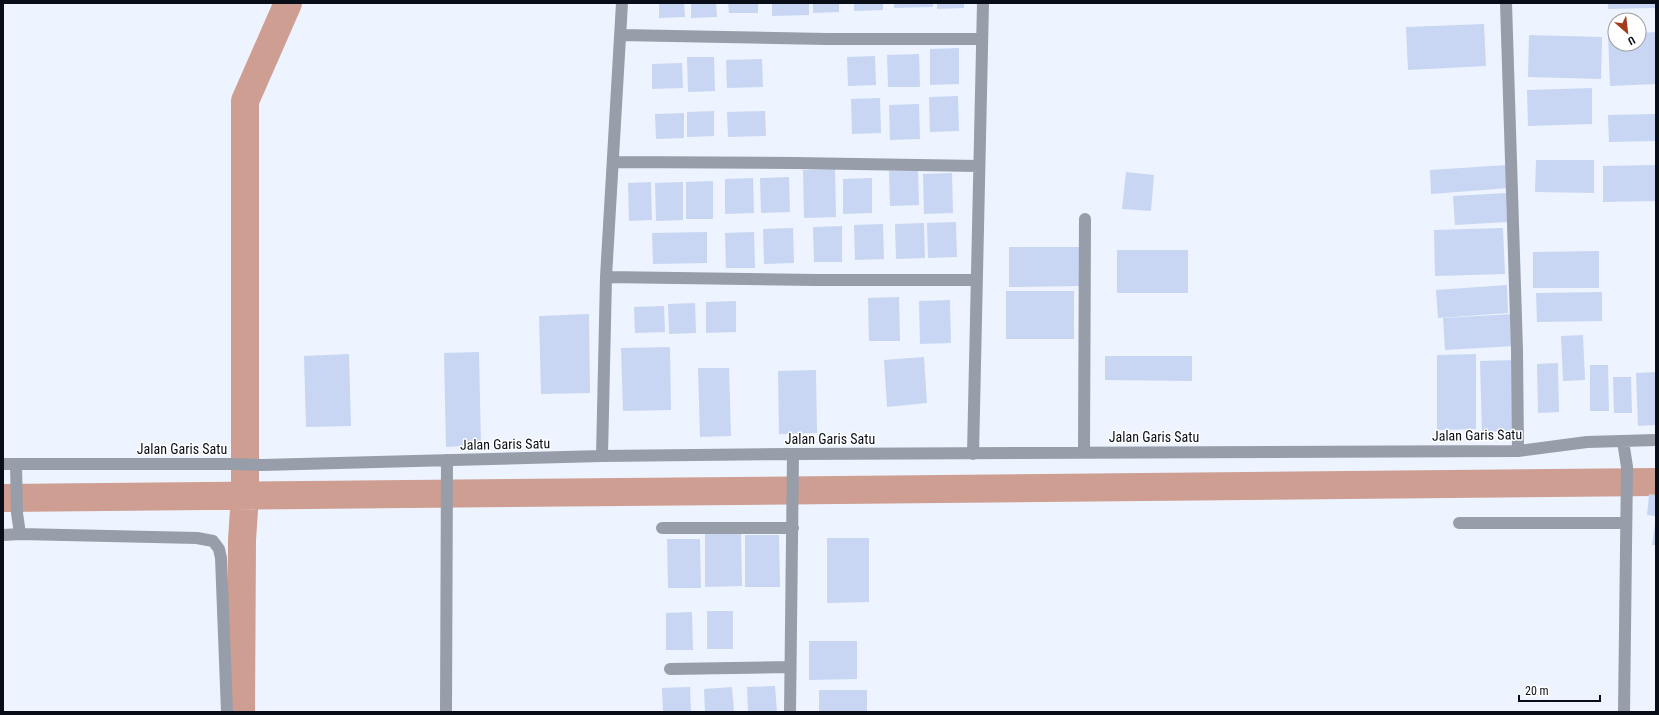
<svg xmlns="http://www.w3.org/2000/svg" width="1659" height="715" font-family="'Roboto Condensed',sans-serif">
<rect width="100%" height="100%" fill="#edf3ff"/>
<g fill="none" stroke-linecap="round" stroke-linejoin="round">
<path stroke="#cd9e91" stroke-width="28" d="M3,498L1656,482
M241,712L242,540L245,495V101L288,3"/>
</g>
<path fill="#c8d6f3" d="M659,3H684L685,17L659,18Z
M691,3H716L717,17L691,18Z
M728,3H758V13H729Z
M772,3H809V15L772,16Z
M813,3H839V12L813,13Z
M854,3H883V10L854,11Z
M894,3H933V7L894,8Z
M937,3H964V8L937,9Z
M1608,3H1656V8L1608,9Z
M1484,24L1486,66L1408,70L1406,27Z
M1656,32V84L1610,86L1608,34H1615V44H1639V33Z
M1529,35L1602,37L1601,79L1528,77Z
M959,48V84L930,85V49Z
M919,54L920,87H888L887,55Z
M875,56L876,85L848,86L847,57Z
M687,57H714L715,91L688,92Z
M762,59L763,87L727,88L726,60Z
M682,63L683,88L652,89V64Z
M1592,88V124L1528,126L1527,90Z
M958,96L959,131L930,132L929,97Z
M880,98L881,133L852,134L851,99Z
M919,104L920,139L890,140L889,105Z
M714,111V136L687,137V112Z
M765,111L766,136L728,137L727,112Z
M684,113V138L656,139L655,114Z
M1656,114V141L1609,142L1608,115Z
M1536,160H1594V193L1535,192Z
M1507,165L1509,188L1431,194L1430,170Z
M1656,165V201L1603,202V166Z
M835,169L836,217L804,218L803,170Z
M918,170L919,205L890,206L889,171Z
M1126,172L1154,175L1151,211L1122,209Z
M952,173L953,213L924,214L923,174Z
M789,177L790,212L761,213L760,178Z
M753,178L754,213L725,214V179Z
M872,178V213L843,214V179Z
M713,181V219H686V182Z
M651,182L652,220L629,221L628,183Z
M683,182V220L656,221L655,183Z
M1506,193L1507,222L1455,225L1453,196Z
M956,222L957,257L928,258L927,223Z
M924,223L925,258L896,259L895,224Z
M883,224L884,259L855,260L854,225Z
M842,226V262H814L813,227Z
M793,228L794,263L764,264L763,229Z
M1503,228L1505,274L1435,276L1434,230Z
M707,232V263L653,264L652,233Z
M754,232L755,268H726L725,233Z
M1009,247H1081V286L1009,287Z
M1117,250H1188V293H1117Z
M1599,251V288H1533V252Z
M1507,285L1508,313L1438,318L1436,290Z
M1006,291H1074V339H1006Z
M1602,292V321L1537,322L1536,293Z
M899,297L900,341H869L868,298Z
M950,300L951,343L920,344L919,301Z
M736,301V332L706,333V302Z
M695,303L696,333L669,334L668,304Z
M664,306L665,332L635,333L634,307Z
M589,314L590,393L541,394L539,316Z
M1514,314L1515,346L1445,350L1443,318Z
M1583,335L1585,380L1563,381L1561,336Z
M670,347L671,410L623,411L621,348Z
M479,352L481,445L446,447L444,353Z
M349,354L351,426L306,427L304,356Z
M1476,354V429L1437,430V355Z
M1105,356H1192V381L1105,380Z
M924,357L927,403L887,407L884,360Z
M1515,360L1517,431L1482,432L1480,361Z
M1558,363L1559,412L1538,413L1537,364Z
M1590,365H1608L1609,411H1590Z
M698,368H729L731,436L700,437Z
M816,370L817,433L779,434L778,371Z
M1656,372V425L1638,426L1636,373Z
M1613,377H1631L1632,413H1614Z
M1649,494L1656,495V516L1647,515Z
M1655,524H1656V545H1652Z
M705,533H741L742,586L705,587Z
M745,535H779L780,587H745Z
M827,538H869V602L827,603Z
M667,539H700L701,588H668Z
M707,611H733V649H707Z
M692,612L693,650H666V613Z
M809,641H857V679L809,680Z
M775,686L777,712H748L747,687Z
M690,687L691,712H663L662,688Z
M732,687L734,712H705L704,689Z
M819,690H867V712H819Z"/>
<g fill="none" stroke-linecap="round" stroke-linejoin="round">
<path stroke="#979da9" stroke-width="12" d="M1506,3L1517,350L1518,451
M620,35L827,39H982
M613,162L795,163L979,166
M606,277L817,280H976
M1623,441L1627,467L1624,712
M1084,452L1085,219
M973,454L983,3
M602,456L606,277L622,3
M3,464H233L262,465L602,456L793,454L1518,451L1587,442L1656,440
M16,464L17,513L20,534L197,538L213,541L219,549L221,558L227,712
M1459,523H1625
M662,528H793
M3,535L20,534
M670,669L790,667
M446,712L447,460
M790,712L793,454"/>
</g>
<g text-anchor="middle" stroke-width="3" stroke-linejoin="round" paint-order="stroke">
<g font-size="14" fill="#090d17" stroke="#fff">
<text transform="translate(1477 435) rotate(-1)" y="5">Jalan Garis Satu</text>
<text x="1154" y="442">Jalan Garis Satu</text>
<text x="830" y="444">Jalan Garis Satu</text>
<text transform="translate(505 444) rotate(-1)" y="5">Jalan Garis Satu</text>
<text x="182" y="454">Jalan Garis Satu</text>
</g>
</g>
<rect width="1659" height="715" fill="none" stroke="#090d17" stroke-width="8"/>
<g transform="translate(1627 32) rotate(152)"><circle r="19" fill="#ffffff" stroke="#9d9ea2"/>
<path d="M0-3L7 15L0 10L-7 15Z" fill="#a33b1d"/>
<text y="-6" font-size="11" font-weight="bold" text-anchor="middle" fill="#090d17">U</text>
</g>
<path d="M1519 695v6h81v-6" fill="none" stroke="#090d17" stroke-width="2"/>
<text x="1525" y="695" font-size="12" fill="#090d17" stroke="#ffffff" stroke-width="3" paint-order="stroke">20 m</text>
</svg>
